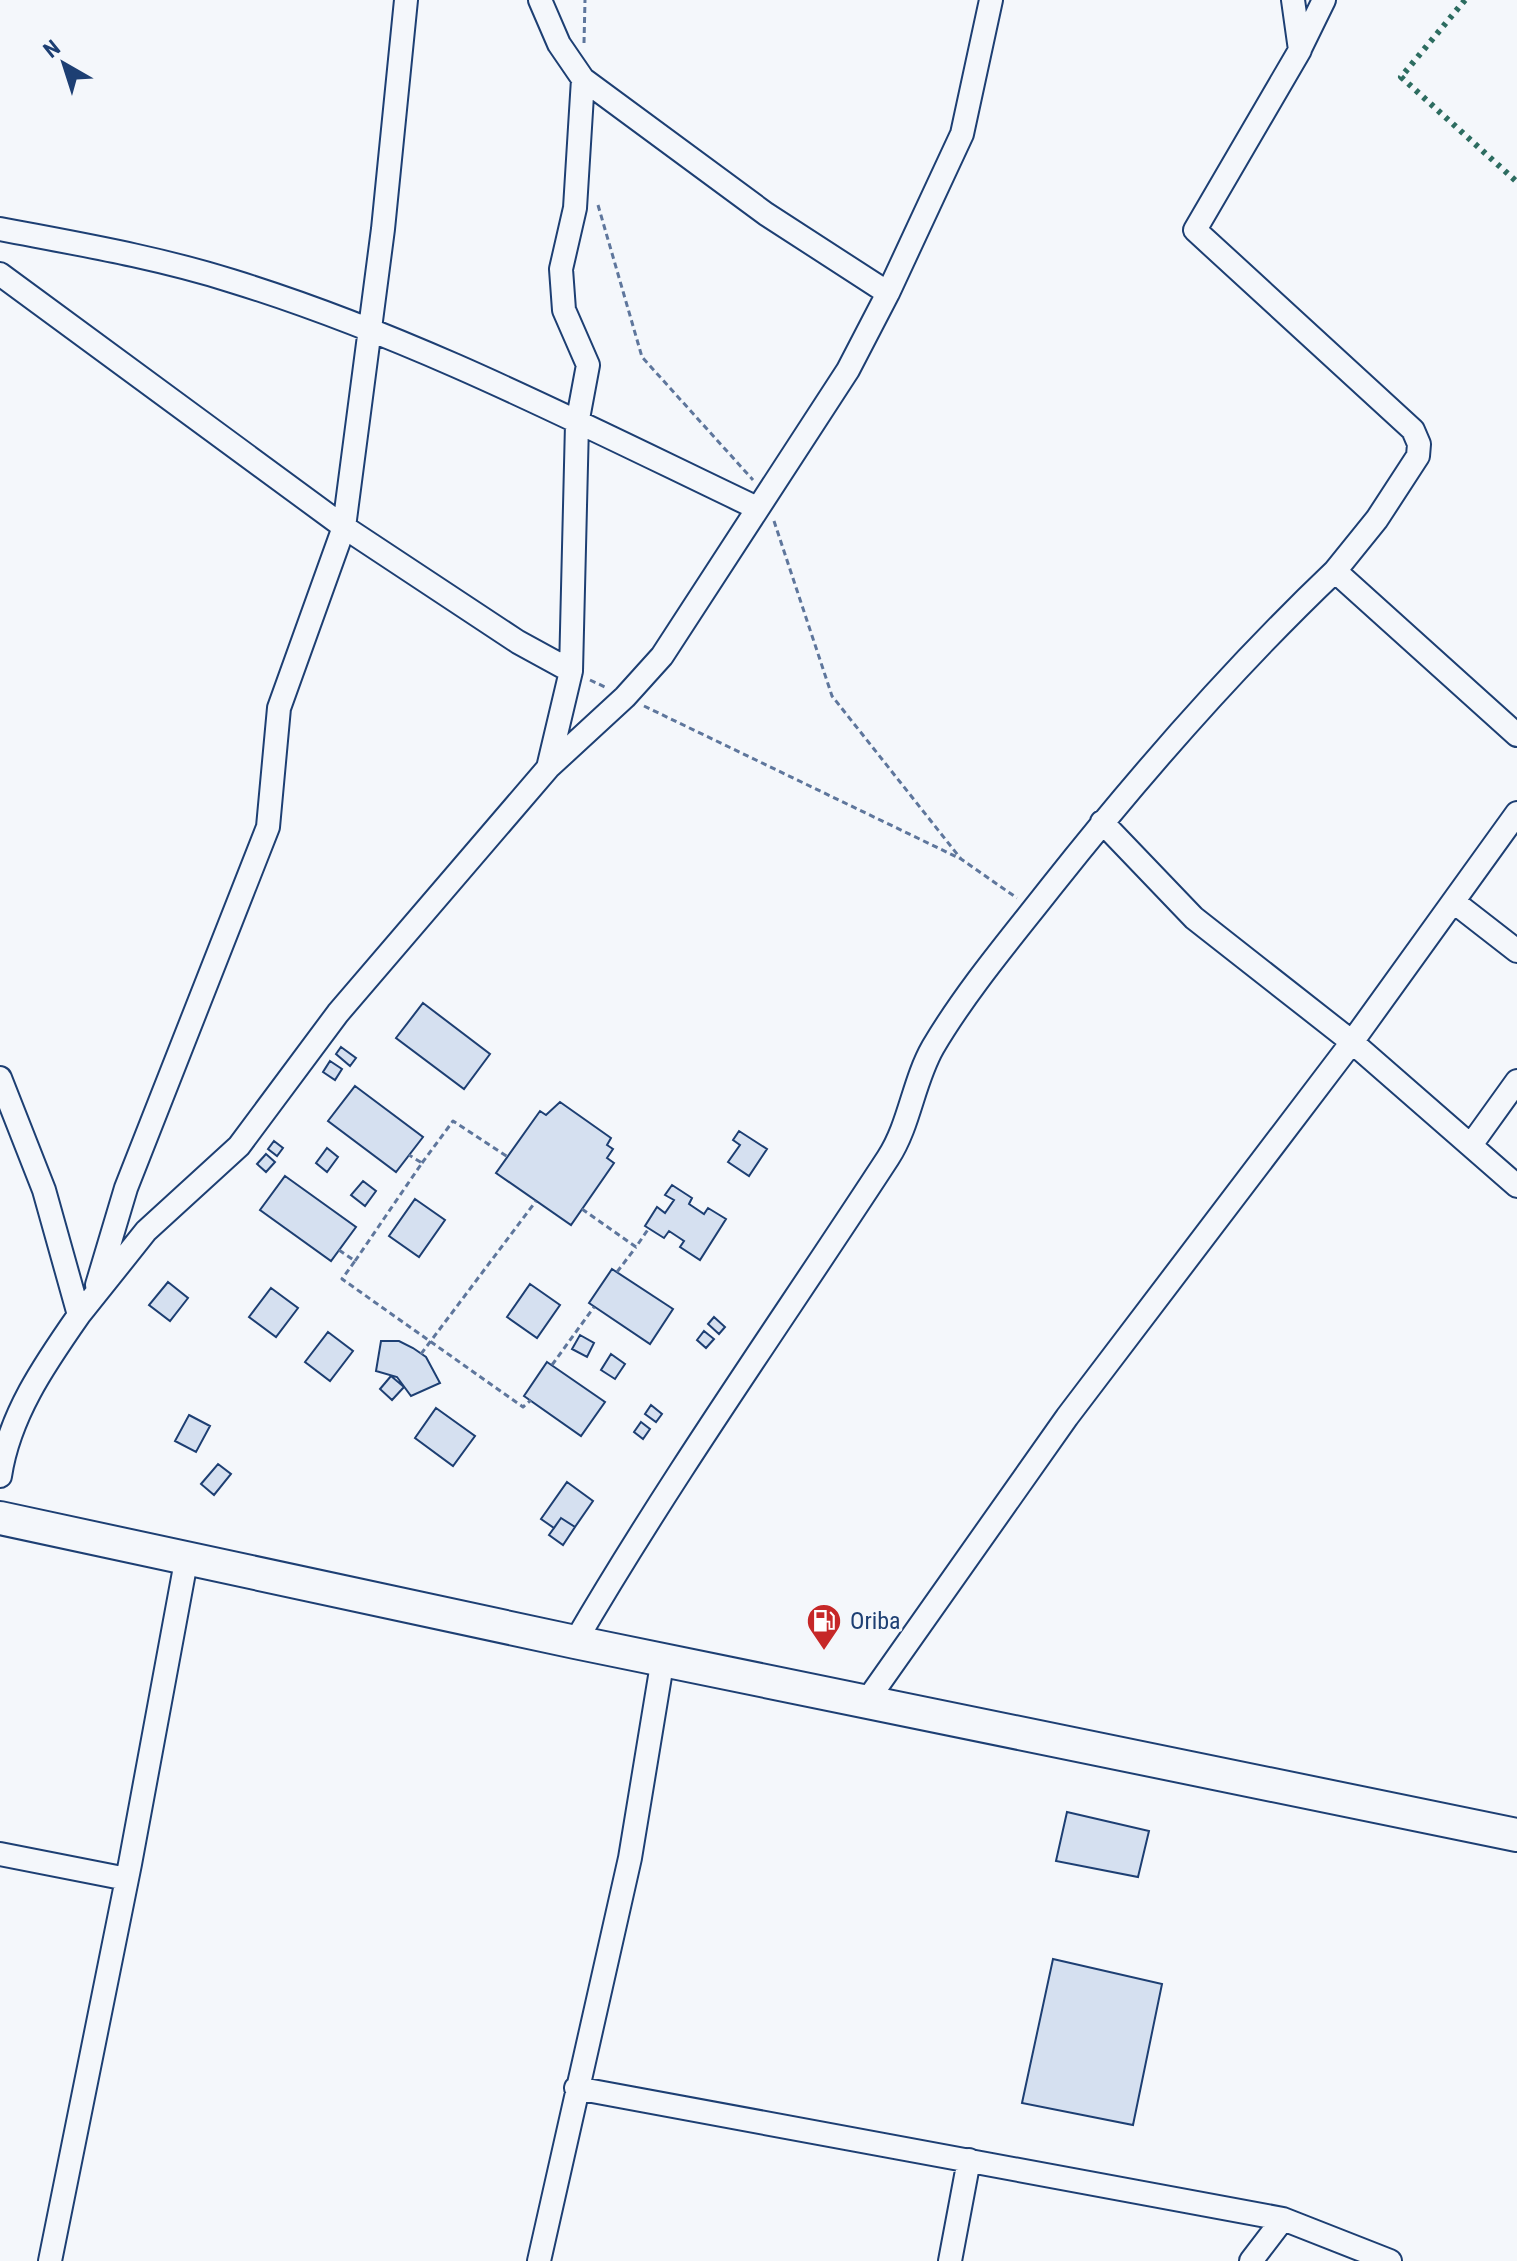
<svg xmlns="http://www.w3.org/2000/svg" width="1517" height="2261" font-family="'Roboto Condensed',sans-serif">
<rect width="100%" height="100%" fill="#f4f7fb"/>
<path fill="#d5e0f0" stroke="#1d3f73" stroke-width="2" d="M423,1003L490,1054L464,1089L396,1038Z
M341,1047L356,1058L350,1066L336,1054Z
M330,1061L342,1069L335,1080L323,1072Z
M355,1086L423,1137L396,1172L328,1121Z
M560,1102L611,1138L607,1145L613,1149L607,1158L614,1163L571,1225L496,1173L540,1111L546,1115Z
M739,1131L767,1149L749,1176L728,1162L740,1145L733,1140Z
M274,1141L283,1148L277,1156L268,1149Z
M327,1148L338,1157L327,1172L316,1163Z
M266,1154L275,1162L266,1172L257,1164Z
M285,1176L356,1227L331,1261L260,1210Z
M363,1181L376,1191L365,1206L351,1195Z
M672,1185L692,1198L689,1204L704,1214L708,1208L726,1219L700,1260L680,1247L684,1241L669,1231L664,1238L645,1226L657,1207L665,1213L674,1200L665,1195Z
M415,1199L445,1220L419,1257L389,1236Z
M612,1269L673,1309L650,1344L589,1303Z
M168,1282L188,1298L170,1321L149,1305Z
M530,1284L560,1305L537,1338L507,1317Z
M271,1288L298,1308L276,1337L249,1317Z
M714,1317L725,1327L719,1334L708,1324Z
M704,1331L714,1339L706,1348L697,1340Z
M328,1332L353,1351L330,1381L305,1362Z
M580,1335L594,1343L587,1357L572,1349Z
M381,1341H399L413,1348L426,1357L440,1383L411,1396L397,1377L376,1371Z
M611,1354L625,1364L615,1379L601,1370Z
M547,1362L605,1402L581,1436L524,1396Z
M391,1376L404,1387L392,1400L380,1389Z
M651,1405L662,1414L656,1422L645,1414Z
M436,1408L475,1436L453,1466L415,1438Z
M189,1415L210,1426L196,1452L175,1441Z
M641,1422L650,1429L643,1439L634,1432Z
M218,1464L231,1474L214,1495L201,1484Z
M567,1482L593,1501L575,1527L561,1518L554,1528L541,1519Z
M561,1518L575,1527L563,1545L549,1535Z
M1067,1812L1149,1831L1138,1877L1056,1861Z
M1053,1959L1162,1984L1133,2125L1022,2103Z"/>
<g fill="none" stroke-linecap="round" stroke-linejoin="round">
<defs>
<path id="minor" d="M540,0L559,44L583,79L766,214L888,293
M1293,0L1300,50L1195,230L1413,430L1419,444L1418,456L1377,519L1335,571L1517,735
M1300,49L1324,0
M0,229C78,244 156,257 232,281C414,337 585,426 757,508
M0,274L344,527L518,642L571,671
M549,767L625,697L662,656L848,370L888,293L962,134L991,0
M1102,822L1194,918L1352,1042L1517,1186
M1454,902L1517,951
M0,1078L44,1190L79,1315C44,1365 9,1416 0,1476
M1471,1145L1517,1081
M97,1285L126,1188L268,827L279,708L344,527L383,229L406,0
M79,1315L146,1231L239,1146L338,1013L548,768L571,671L577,424L588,365L564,310L561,269L575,208L583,79
M575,1642C672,1476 783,1319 888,1158C910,1124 913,1082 933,1047C966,991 1011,938 1051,887C1139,776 1232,669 1335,571
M866,1702L1067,1417L1352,1042L1517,813
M0,1854L127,1879
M576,2088L1283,2219L1390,2261
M50,2261L130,1864L187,1556
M539,2261L630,1858L663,1658
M950,2261L969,2160
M1251,2261L1283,2219"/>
<path id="highway" d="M0,1518L575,1642L1517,1835"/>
</defs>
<use href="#minor" stroke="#1d3f73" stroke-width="26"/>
<use href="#highway" stroke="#1d3f73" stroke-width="36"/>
<path stroke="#5e769c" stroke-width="3" stroke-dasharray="6 4" stroke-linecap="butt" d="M584,43L585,0
M598,205L642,357L753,480
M774,521L832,696L961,859
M590,680L605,687
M644,706L961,859L1017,898
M422,1163L453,1121L508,1157
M582,1209L636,1247L649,1228
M339,1250L355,1261L342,1279L523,1407L531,1400
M355,1261L422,1163L409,1155
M617,1272L636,1247
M421,1354L536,1201
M552,1365L594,1307"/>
<use href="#minor" stroke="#f4f7fb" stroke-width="22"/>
<use href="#highway" stroke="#f4f7fb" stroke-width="32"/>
<path stroke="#2c6c60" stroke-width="6" stroke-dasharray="4 6" stroke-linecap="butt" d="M1465,0L1401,77L1517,182"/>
</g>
<defs>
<symbol id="fuel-pin" viewBox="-11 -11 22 30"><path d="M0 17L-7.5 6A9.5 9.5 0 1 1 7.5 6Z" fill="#c62828" stroke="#f4f7fb"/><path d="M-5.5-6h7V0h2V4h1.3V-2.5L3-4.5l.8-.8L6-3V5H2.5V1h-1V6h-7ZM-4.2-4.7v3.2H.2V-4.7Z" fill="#fff"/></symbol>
</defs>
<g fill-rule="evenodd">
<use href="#fuel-pin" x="804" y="1601" width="40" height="54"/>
</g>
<g text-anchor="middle" stroke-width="6" stroke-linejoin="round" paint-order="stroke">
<g font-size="24" fill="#1d3f73" stroke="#f4f7fb" text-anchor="start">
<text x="850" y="1629">Oriba</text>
</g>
</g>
<g transform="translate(64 64) rotate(321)" stroke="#f4f7fb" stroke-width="6" paint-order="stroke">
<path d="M0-6L14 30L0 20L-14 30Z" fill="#1d3f73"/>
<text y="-12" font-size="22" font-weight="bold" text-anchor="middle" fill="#1d3f73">N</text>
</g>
</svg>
